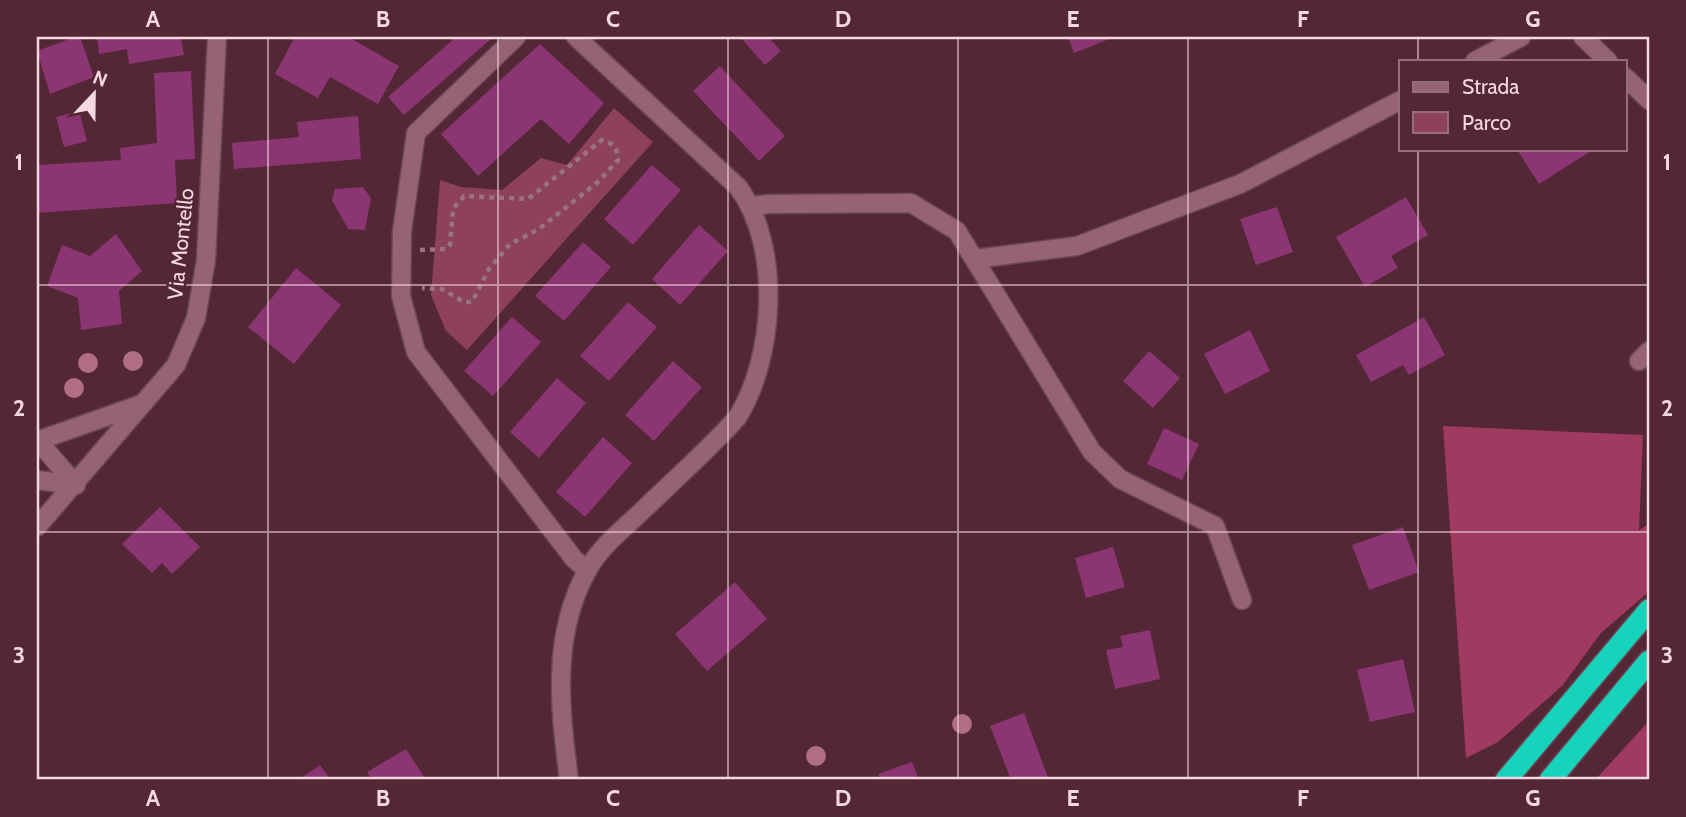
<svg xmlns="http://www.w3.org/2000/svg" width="1686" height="817" font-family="Cabin,sans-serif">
<rect width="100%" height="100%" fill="#532735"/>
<path fill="#8d415a" d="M614,108L653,142L467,350L446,331L431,295L440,180L461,187L502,190L541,158L567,165Z"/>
<path fill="#a03a60" d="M1443,426L1643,435L1639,530L1649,524V588L1646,594L1601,633L1562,686L1498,742L1466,758Z
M1649,721V780H1595Z"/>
<path fill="#8c3573" d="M75,37H80L94,77L50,94L37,51Z
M97,37H181L184,55L129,64L127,49L99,54Z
M295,37H354L352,39L399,66L378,104L330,77L318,98L275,74Z
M456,37H493L404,115L388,97Z
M740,37H768L781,51L765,65Z
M1068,37H1114L1074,53Z
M540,44L604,103L569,144L541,119L478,176L441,134Z
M720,66L785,136L759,161L693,91Z
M191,71L195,159L175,160L177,203L37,213V165L121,160L120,148L157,143L154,73Z
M79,111L87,141L64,147L56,117Z
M358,116L361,159L234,169L232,143L299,137L297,122Z
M1522,149H1594L1539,184L1518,151Z
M652,165L681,190L633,245L604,219Z
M363,187L371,198L365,230L348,229L332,200L335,189Z
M1406,197L1428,235L1391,256L1398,268L1365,287L1336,237Z
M1277,207L1293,252L1256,265L1240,219Z
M699,225L728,251L680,305L652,279Z
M116,234L142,271L119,291L122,324L81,330L78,298L47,286L62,245L90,256Z
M583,242L611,267L564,321L535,296Z
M296,268L341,305L294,364L248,327Z
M628,302L657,327L609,381L580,356Z
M512,317L541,342L493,396L464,371Z
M1424,317L1445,355L1409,375L1403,365L1371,382L1356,355Z
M1250,330L1270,371L1225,394L1204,354Z
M1149,351L1180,378L1153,408L1123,381Z
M673,361L702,387L654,441L625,415Z
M557,378L586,403L539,458L510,432Z
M1164,428L1199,444L1182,480L1147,464Z
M603,437L632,463L585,517L556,492Z
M160,507L200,547L172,574L162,563L152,573L122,544Z
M1403,527L1419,572L1369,590L1352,545Z
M1113,547L1125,587L1086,598L1075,558Z
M735,582L767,619L707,671L675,634Z
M1150,630L1160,679L1115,689L1106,650L1123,647L1120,636Z
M1403,659L1415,712L1370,722L1357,670Z
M1024,713L1049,780H1011L990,726Z
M406,749L426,780H372L367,772Z
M912,762L919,780H881L878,774Z
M320,765L331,780H298Z"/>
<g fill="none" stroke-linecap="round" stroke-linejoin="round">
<defs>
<path id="street" d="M516,37L416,133L402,231L401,296L416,352L574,559L587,570
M1583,37L1608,61
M1475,61L1521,37
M1625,77L1649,100
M752,206L769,204L911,203L957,231L1092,452L1120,479L1215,526L1242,600
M975,259L1077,246L1240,184L1401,100
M1639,361L1649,351
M569,780C560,710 551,636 587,571C599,548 622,530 641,512C673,481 707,451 737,418C775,358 782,246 738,187L576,37"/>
<path id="secondary" d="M37,441L142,404
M38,441L76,485
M37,480L76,485
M37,527L176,365L196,318L206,260L217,37"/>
<path id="highway" d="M1506,780L1649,610
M1550,780L1649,661"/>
</defs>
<use href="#street" stroke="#6c4654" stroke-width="21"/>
<use href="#secondary" stroke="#6c4654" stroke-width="21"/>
<use href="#highway" stroke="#6c4654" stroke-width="24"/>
<path stroke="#99737e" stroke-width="4.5" stroke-dasharray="5 5" stroke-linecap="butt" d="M420,250L446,249L450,245L453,209L464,196L528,199L602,140C614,144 617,147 618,160L599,181L539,229L510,244L489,269L472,302H464L442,289L422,288"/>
<use href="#street" stroke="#956371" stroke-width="18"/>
<use href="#secondary" stroke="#956371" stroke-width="18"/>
<use href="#highway" stroke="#16d4bc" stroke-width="21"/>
</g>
<g fill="#b06e82">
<circle cx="133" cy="361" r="10"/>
<circle cx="88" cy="363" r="10"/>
<circle cx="74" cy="388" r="10"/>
<circle cx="962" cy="724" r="10"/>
<circle cx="816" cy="756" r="10"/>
</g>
<path fill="none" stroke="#f6d8e0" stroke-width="2" stroke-opacity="0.55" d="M268,37V780M498,37V780M728,37V780M958,37V780M1188,37V780M1418,37V61M1418,149V780M37,285H1649M37,532H1649"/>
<g text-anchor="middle" stroke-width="5" stroke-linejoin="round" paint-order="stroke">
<g font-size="21" fill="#f6d8e0" stroke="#532735">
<text transform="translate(181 244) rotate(-84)" y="7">Via Montello</text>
</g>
</g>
<rect width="1686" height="817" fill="none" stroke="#532735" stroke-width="77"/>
<rect x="1399" y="60" width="228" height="91" fill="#532735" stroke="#946e79" stroke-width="2"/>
<rect x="1413" y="82" width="35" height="10" fill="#956371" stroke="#946e79" stroke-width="2"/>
<text x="1462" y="94" font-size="21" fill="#f6d8e0">Strada</text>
<rect x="1413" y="112" width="35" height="21" fill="#8d415a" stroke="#946e79" stroke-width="2"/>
<text x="1462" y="130" font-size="21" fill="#f6d8e0">Parco</text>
<g transform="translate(94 94) rotate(22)" stroke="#532735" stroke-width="5" paint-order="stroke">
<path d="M0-5L12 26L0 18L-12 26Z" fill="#f6d8e0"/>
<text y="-10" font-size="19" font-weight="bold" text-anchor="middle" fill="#f6d8e0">N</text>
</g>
<rect x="38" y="38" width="1610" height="740" fill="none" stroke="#f6d8e0" stroke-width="2.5"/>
<g font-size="23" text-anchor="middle" font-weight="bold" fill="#f6d8e0">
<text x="153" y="27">A</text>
<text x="383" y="27">B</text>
<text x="613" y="27">C</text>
<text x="843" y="27">D</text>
<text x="1073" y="27">E</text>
<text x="1303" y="27">F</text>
<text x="1533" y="27">G</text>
<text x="19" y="170">1</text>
<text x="1667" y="170">1</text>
<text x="19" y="416">2</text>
<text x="1667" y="416">2</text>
<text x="19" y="663">3</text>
<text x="1667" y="663">3</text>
<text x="153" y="806">A</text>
<text x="383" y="806">B</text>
<text x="613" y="806">C</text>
<text x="843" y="806">D</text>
<text x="1073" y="806">E</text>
<text x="1303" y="806">F</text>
<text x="1533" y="806">G</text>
</g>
</svg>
